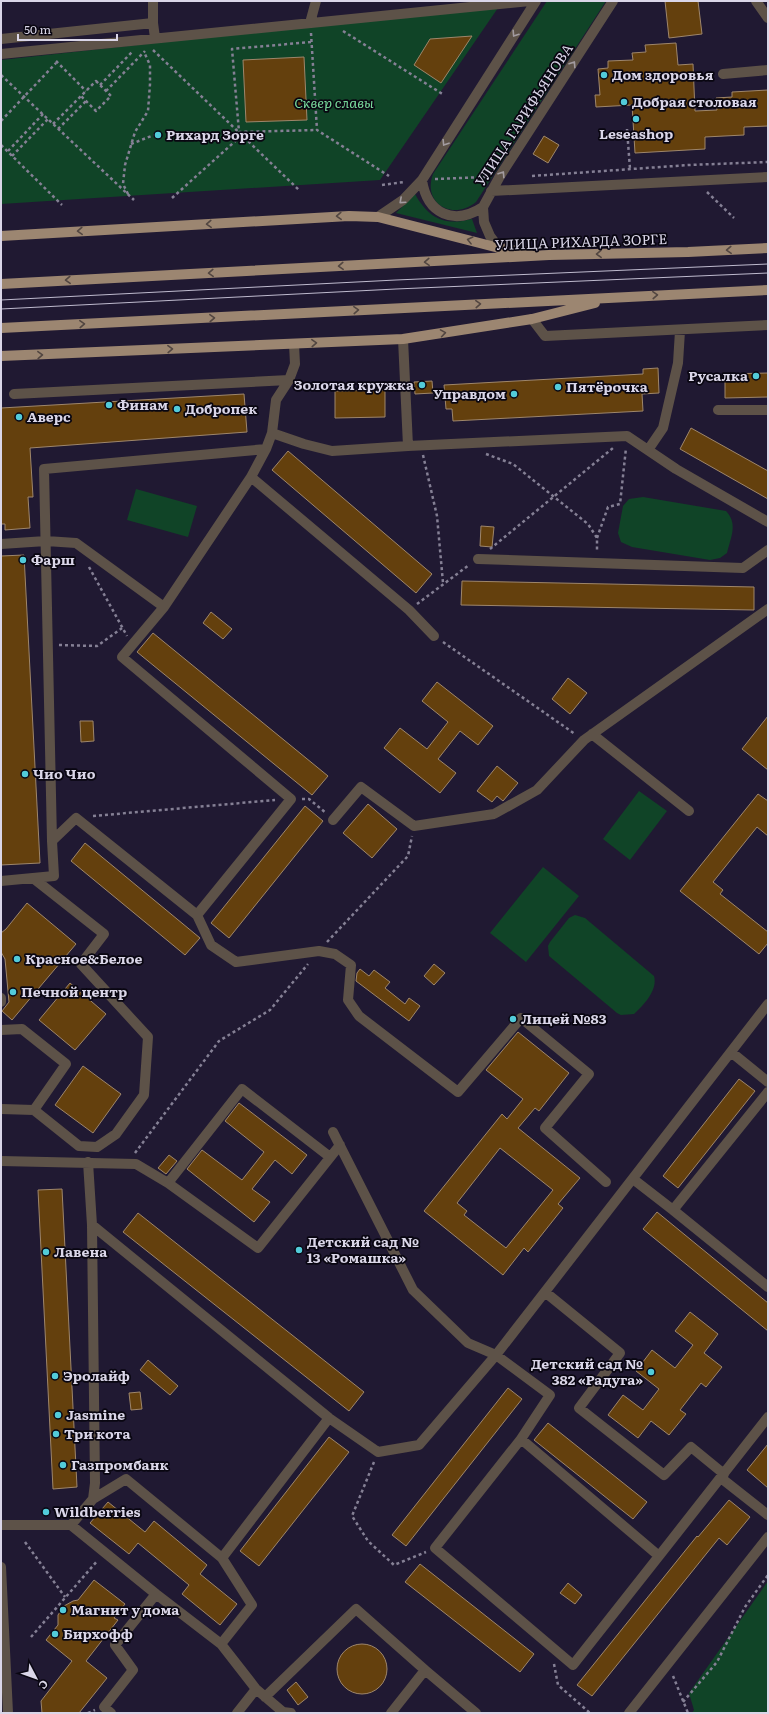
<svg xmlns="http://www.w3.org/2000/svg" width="769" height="1714" font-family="Literata,serif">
<rect width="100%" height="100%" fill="#201932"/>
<path fill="#104427" d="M547,1H606L476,202C453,221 422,204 433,174Z
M500,5L380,180L1,204V60Z
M415,194C429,219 445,226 472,219L477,233L396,213Z
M136,489L197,506L188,537L127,520Z
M643,497L726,511C738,524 731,536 727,553L720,558L710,560L632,547L621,542L618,533L623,506L629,499Z
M639,791L667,811L630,860L603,839Z
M543,867L579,896L526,962L490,933Z
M575,915L585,918L654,976C658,990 644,1005 634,1014L621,1015L617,1013L549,956L548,946L550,942L569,918Z
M768,1581V1713H692L694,1710L689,1693Z"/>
<path fill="#64400d" stroke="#9e866b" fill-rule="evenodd" d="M665,1H698L702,34L669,38Z
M472,36L441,83L414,65L430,39Z
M676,43L678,65L693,64L695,111L717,110L716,98L732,97V92L768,90V126L744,127V135L705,137V149L635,153L632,105L596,107L595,95H600L598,69L608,68V61L633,60L632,53L646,52L645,45Z
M304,57L307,120L246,122L243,60Z
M544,136L559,145L548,163L533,154Z
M658,368L659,393L642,394L643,411L453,421L452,409H446L444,385L643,374V369Z
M768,373V397L725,398V374Z
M432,381L433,393L415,394L414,382Z
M385,390V417L335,418V391Z
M244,394L247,432L30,448L33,497H28L30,528L5,530V524H1V408Z
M691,428L768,471V499L680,449Z
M288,451L432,574L416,593L272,470Z
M481,526L494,527L492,547L480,546Z
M24,555L40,863L1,865V556Z
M462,581L754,587V610L461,605Z
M211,612L232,629L223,639L203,623Z
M153,633L328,776L312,795L137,652Z
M568,678L587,693L570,714L552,699Z
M437,682L493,726L478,745L460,731L438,759L456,773L440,793L384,748L400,728L427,749L448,722L422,701Z
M768,716V770L742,749Z
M80,721H93L94,741L81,742Z
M497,766L518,783L503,801L497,796L492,802L477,791Z
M758,794L768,801V836L757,827L713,882L723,890L720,894L768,932V943L759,954L680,891Z
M368,804L397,829L372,858L343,833Z
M305,806L323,821L229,938L211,923Z
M85,843L200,938L185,955L71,861Z
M27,903L76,944L12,1020L2,1011L9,1002L5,959L1,952V933L6,929Z
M434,964L445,973L434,985L424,976Z
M360,969L369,976L374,970L390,982L385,988L405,1004L409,998L420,1006L409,1021L356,981L357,973Z
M70,983L106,1014L75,1050L39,1020Z
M518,1032L569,1073L539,1111L535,1108L518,1128L580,1178L558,1204L563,1208L528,1252L524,1248L503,1275L424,1211L502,1114L507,1119L523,1099L486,1070ZM500,1148L553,1190L506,1248L464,1215L467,1211L457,1203Z
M83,1066L121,1094L93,1133L55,1105Z
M739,1079L755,1091L678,1188L663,1176Z
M239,1103L307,1155L292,1174L275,1160L252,1189L270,1202L254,1222L187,1169L202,1150L242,1180L264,1152L225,1121Z
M169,1155L177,1161L166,1174L158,1168Z
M62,1189L77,1487L53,1489L38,1190Z
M657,1212L768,1303V1331L643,1229Z
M138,1213L364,1392L349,1411L123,1232Z
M690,1312L718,1334L704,1353L722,1367L706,1387L701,1383L680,1410L686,1414L669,1435L651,1421L638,1438L608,1415L623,1395L643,1410L659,1389L636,1371L652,1350L675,1368L693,1345L675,1331Z
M148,1360L178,1386L170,1395L140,1370Z
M508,1388L522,1399L406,1546L392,1535Z
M140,1392L142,1409L131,1410L129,1393Z
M548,1423L647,1502L633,1519L534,1440Z
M329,1437L349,1452L259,1566L240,1551Z
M768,1444V1488L747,1470Z
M729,1500L750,1517L727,1545L719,1538L592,1696L577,1685L697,1536L698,1537Z
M108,1502L145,1532L154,1521L207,1565L200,1574L237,1604L220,1625L182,1594L189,1585L138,1543L129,1554L90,1523Z
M420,1564L534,1654L520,1672L405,1582Z
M94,1580L125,1604L114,1618L118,1620L86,1661L107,1678L79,1713H42L41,1701L72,1661L46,1640L58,1625V1615L64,1606L73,1601L78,1600Z
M568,1583L582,1595L575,1604L560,1593Z
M337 1669a25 25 0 1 1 50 0a25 25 0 1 1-50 0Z
M296,1682L308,1697L298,1705L287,1690Z"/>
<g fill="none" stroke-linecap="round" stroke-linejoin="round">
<path stroke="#858095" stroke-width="2.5" stroke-dasharray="3 3" stroke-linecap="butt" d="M343,31L444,95
M311,33L317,130L389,176
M311,42L232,49L239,132L317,130
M153,50L299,190
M56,61L86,91
M1,75L134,200
M96,81L111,96L96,111L81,96Z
M100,85L132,52
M106,91L145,51
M1,121L56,63
M53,124L81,96
M58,129L86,101
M627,129L630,169
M131,144L154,135
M1,145L62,205
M8,151L43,114
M12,156L48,119
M532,176L689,165L768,162
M435,179L487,177
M382,185L404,182
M707,192L734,218
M128,194L123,184L125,165L135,132L148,111L150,84V65L144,52
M172,198L242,135
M486,454L513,464L588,524L597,538V552
M423,455L437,516L443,583
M597,538L608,507L620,504L626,448
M490,549L613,448
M89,567L127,636
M417,604L469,565
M443,642L575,734
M59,645L97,646L122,628
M302,799H309L326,813
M93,816L275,800
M327,942L408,856L412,836
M135,1153L219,1041L270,1010L308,964
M374,1462L352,1516L368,1541L394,1565L426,1552
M25,1542L65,1597
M31,1637L98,1560
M554,1664L558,1685L590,1713
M673,1676L688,1713
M683,1702L717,1662L745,1607L768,1575
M88,1713L95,1710"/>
<path stroke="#5d5248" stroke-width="10" d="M756,1L768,18
M153,23V1
M310,23L316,1
M1,39L153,23L155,38
M1,54L530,1
M723,74L768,70
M422,180C427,214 454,226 483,207
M491,191L768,177
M378,217L403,200L422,180L536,1
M499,248L490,236L484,222L483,207L500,176L613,1
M532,319L545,336L768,325
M403,339L408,446L627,436L676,469L768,522
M14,394L289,380
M718,410H768
M272,433L304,444L332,451L408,446
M648,450L663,428L678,363L680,331
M251,477L409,610L434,636
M1,544L46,541L76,543L164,607L122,657L291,799L197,915L76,818L52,841L54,876L1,881
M478,559L743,568L768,550
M164,607L251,477L266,449L272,433L276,400L289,380L295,364L294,344
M592,734L689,811
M333,820L361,787L414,826L494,814L537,790L584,740L768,609
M52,841L44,469L266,449
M197,915L211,945L236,962L319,951L335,954L351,965L348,1000L359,1016L458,1092L521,1018L589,1074L545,1128L606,1182
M1,998V1002
M1,1030L22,1029L66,1064L34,1110
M731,1052L768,1082
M768,1092L673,1210L768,1287
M1,1109L34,1110L79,1146L97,1147L116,1134L144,1095L148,1037L81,964L104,934L33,878
M333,1132L413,1290L468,1343L496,1355L550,1395L521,1439
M1,1161L136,1164L168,1183L258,1248L340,1145
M88,1162L92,1225L95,1483L93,1499
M633,1179L673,1210
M168,1183L242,1089L330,1157
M92,1225L329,1418L378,1452L419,1445L496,1355L768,1004
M545,1292L620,1353L579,1408L664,1475L691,1447L724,1474
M521,1439L659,1556L573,1665L435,1548Z
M721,1478L768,1515
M1,1525H71L93,1499L126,1479L222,1558L252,1605L221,1644
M71,1525L156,1594L221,1644L256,1689
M659,1556L768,1417
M222,1558L329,1418
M1,1567L8,1713
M265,1697L356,1609L425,1670
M111,1713L104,1707L133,1670L115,1645L156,1594
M237,1713L256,1689L283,1712L291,1713
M391,1713L425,1670L476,1713
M629,1713L768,1537"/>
<path stroke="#9c8671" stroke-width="10" d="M1,236L349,216L378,217L499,248L528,252
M1,284L549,255L688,252L768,248
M1,328L768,290
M1,356L403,339L532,319L595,303"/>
<path stroke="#bfbbce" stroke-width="1" d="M1,300L396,280L768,264
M1,309L396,289L768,273"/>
</g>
<defs><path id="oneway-chevron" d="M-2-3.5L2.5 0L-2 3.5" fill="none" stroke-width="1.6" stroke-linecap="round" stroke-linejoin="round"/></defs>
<g stroke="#a29ba0">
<use href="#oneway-chevron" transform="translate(515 34) rotate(123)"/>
<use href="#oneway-chevron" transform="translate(573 64) rotate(-57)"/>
<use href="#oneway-chevron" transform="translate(445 143) rotate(122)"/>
<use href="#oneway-chevron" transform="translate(502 174) rotate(-57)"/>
<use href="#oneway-chevron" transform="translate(402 201) rotate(138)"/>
</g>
<g stroke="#524641">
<use href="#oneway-chevron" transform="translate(339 216) rotate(177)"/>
<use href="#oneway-chevron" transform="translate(209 224) rotate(177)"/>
<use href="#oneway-chevron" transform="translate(80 231) rotate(177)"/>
<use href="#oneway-chevron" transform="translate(470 240) rotate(-166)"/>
<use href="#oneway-chevron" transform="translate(729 250) rotate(177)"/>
<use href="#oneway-chevron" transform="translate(599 254) rotate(179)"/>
<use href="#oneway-chevron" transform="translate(427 262) rotate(177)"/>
<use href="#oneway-chevron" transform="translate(341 266) rotate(177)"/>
<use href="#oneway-chevron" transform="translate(211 273) rotate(177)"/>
<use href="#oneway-chevron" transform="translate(68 280) rotate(177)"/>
<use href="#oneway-chevron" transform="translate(655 295) rotate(-3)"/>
<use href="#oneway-chevron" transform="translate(478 304) rotate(-3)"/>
<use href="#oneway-chevron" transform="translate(356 310) rotate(-3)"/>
<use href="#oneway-chevron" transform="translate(212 318) rotate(-3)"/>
<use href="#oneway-chevron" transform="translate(82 324) rotate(-3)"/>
<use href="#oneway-chevron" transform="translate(443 333) rotate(-9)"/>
<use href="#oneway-chevron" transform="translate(314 343) rotate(-3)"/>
<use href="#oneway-chevron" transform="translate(170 349) rotate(-2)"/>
<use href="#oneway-chevron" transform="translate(40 355) rotate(-2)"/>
</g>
<g fill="#52cbd9" stroke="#090611" stroke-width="1.5">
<circle cx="604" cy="75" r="4"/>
<circle cx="624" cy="102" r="4"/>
<circle cx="636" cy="119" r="4"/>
<circle cx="158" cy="135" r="4"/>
<circle cx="756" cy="376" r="4"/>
<circle cx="422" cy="385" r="4"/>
<circle cx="558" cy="387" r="4"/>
<circle cx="514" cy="394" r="4"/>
<circle cx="109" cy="405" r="4"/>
<circle cx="177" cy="409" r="4"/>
<circle cx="19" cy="417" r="4"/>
<circle cx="23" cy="560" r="4"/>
<circle cx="25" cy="774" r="4"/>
<circle cx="17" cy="959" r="4"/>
<circle cx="13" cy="992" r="4"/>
<circle cx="513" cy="1019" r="4"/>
<circle cx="299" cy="1250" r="4"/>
<circle cx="46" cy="1252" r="4"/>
<circle cx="651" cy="1372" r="4"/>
<circle cx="55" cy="1376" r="4"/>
<circle cx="58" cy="1415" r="4"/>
<circle cx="56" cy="1434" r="4"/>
<circle cx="63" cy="1465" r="4"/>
<circle cx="46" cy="1512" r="4"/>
<circle cx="63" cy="1610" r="4"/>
<circle cx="55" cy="1634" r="4"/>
</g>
<g text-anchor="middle" stroke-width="3.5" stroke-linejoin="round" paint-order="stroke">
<g font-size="14" font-weight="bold" fill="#dad6e8" stroke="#090611" text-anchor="start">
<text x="612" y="80">Дом здоровья</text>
<text x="632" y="107">Добрая столовая</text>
<text x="636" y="139" text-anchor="middle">Leseashop</text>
<text x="166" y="140">Рихард Зорге</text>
<text x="748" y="381" text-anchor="end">Русалка</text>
<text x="414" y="390" text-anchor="end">Золотая кружка</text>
<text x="566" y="392">Пятёрочка</text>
<text x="506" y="399" text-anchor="end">Управдом</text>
<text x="117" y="410">Финам</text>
<text x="185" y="414">Добропек</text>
<text x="27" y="422">Аверс</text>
<text x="31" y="565">Фарш</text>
<text x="33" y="779">Чио Чио</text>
<text x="25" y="964">Красное&amp;Белое</text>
<text x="21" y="997">Печной центр</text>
<text x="521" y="1024">Лицей №83</text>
<text x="307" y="1247">Детский сад №<tspan x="307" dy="16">13 «Ромашка»</tspan></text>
<text x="54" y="1257">Лавена</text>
<text x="643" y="1369" text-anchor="end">Детский сад №<tspan x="643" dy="16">382 «Радуга»</tspan></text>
<text x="63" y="1381">Эролайф</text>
<text x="66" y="1420">Jasmine</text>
<text x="64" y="1439">Три кота</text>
<text x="71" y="1470">Газпромбанк</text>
<text x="54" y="1517">Wildberries</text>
<text x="71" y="1615">Магнит у дома</text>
<text x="63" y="1639">Бирхофф</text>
</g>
<g font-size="14" font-style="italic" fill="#78db9c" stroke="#090611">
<text x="334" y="108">Сквер славы</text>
</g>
<g font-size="14" fill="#dad6e8" stroke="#090611">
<text transform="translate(524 115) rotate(-57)" y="5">УЛИЦА ГАРИФЬЯНОВА</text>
<text transform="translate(581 242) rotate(-2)" y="5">УЛИЦА РИХАРДА ЗОРГЕ</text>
</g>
</g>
<rect width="769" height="1714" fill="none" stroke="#dad6e8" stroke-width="4"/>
<g transform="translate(36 1678) rotate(131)" stroke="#090611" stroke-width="3" paint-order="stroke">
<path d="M0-3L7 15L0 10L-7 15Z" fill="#dad6e8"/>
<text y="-6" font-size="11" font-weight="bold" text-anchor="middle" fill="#dad6e8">С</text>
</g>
<path d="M18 34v6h99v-6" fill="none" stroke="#dad6e8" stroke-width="2"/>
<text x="24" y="34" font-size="12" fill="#dad6e8" stroke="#090611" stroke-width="3" paint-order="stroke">50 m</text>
</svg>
